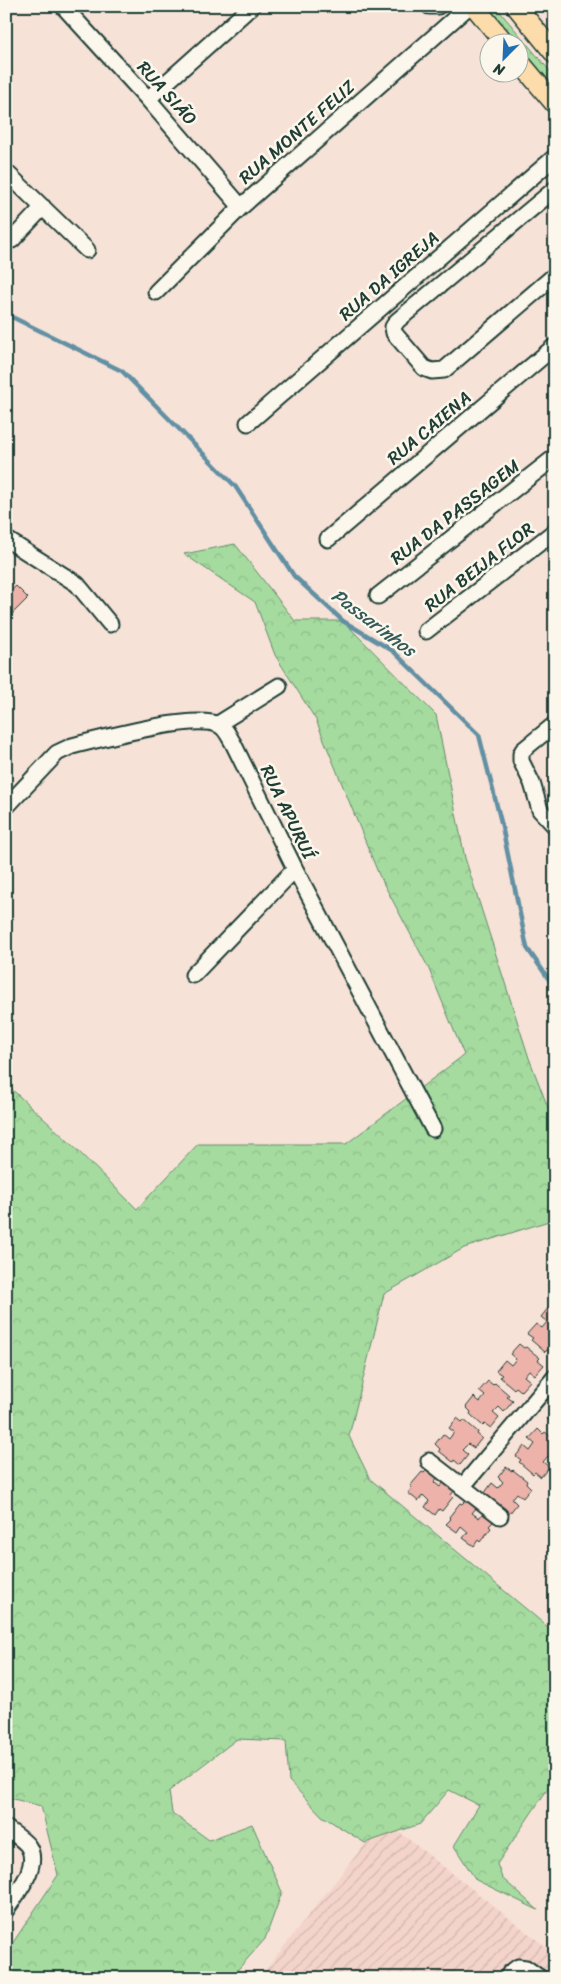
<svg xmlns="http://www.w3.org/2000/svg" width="561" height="1984" font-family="Sriracha,sans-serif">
<defs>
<pattern id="industrial-furrows" width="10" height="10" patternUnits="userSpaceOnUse" patternTransform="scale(1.25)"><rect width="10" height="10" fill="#f4d4ca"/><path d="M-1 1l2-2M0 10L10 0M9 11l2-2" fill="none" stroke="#d1b7ae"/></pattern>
<pattern id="grass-dots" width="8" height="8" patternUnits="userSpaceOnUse" patternTransform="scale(1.25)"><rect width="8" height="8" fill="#a5db9f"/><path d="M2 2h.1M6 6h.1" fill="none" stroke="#8ebd8a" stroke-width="1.8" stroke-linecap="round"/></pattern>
<pattern id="forest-crowns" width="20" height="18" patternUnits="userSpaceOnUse" patternTransform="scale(1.25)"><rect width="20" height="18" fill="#a5db9f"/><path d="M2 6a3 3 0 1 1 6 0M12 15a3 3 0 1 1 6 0" fill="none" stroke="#8ebd8a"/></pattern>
</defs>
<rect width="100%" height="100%" fill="#f7e2d8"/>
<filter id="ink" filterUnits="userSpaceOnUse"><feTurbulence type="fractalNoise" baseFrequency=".02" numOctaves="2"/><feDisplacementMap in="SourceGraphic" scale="10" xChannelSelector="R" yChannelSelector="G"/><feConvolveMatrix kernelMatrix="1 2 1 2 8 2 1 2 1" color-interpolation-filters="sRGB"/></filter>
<g filter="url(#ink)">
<path fill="url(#industrial-furrows)" d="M384,1820L555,1954V1976L553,1978H259Z"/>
<path fill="url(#grass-dots)" stroke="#628c6a" d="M480,6H495L555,77V95L519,52L518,42H510Z"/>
<path fill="url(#forest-crowns)" stroke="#628c6a" d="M235,544L295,621H343L436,715L465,858L529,1058L555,1126V1219L464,1248L384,1294L349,1436L370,1479L555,1633V1778L497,1864L502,1878L538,1910L476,1880L454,1846L479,1805L449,1790L420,1824L365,1843L322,1816L289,1781L286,1741L237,1739L169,1791L172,1813L209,1840L252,1824L282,1892L265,1939L233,1975L232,1978H6V1953L58,1875L41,1806L6,1797V1084L67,1140L137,1209L198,1144H346L464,1055L428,967L379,875L316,720L275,655L255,602L184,554Z"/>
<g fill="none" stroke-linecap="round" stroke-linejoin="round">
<path stroke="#6290a3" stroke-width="4.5" d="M6,316L14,318L122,371L235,486L294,576L343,621L393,651L479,735L502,826L527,948L555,988"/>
</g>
<path fill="#edb2aa" stroke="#1f3d34" d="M16,586L28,598L9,617L6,614V595Z
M549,1307L555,1312V1352L552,1355L547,1350L545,1352L531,1340L533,1338L527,1334L536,1324L542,1328L547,1322L541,1317Z
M519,1344L524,1348L526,1347L540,1358L538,1360L544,1365L535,1375L529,1370L524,1376L530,1381L521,1391L516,1387L514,1389L500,1377L502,1375L496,1371L505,1360L511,1365L516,1359L510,1354Z
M488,1381L493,1385L495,1383L509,1395L507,1397L513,1401L504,1412L499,1407L493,1413L499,1418L491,1428L485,1424L483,1426L470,1414L471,1412L466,1407L474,1397L480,1402L485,1396L479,1391Z
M555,1409V1428L547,1418Z
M457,1418L462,1422L464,1420L478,1432L477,1434L482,1438L474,1448L468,1444L462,1450L468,1455L460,1465L454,1460L453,1462L439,1451L440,1449L435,1444L443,1434L449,1439L454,1432L449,1428Z
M538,1429L543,1434L545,1432L555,1440V1460L548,1456L543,1462L549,1467L541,1477L535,1472L533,1474L519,1462L521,1460L516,1456L524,1446L530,1451L535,1444L529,1439Z
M506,1467L512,1471L513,1470L527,1481L526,1483L531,1488L523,1498L517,1493L512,1499L517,1504L509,1514L488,1500L489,1498L484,1494L492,1483L498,1488L503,1482L498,1477Z
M428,1468L439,1476L434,1482L440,1487L445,1481L455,1490L451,1495L453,1497L442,1511L439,1509L435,1515L425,1507L429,1501L423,1495L418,1501L408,1493L412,1488L410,1486L422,1472L424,1473Z
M467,1499L477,1507L472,1513L479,1518L484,1512L494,1521L489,1526L491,1528L480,1542L478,1540L474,1546L463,1538L468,1532L461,1526L457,1532L446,1524L451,1519L449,1517L460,1503L462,1504Z"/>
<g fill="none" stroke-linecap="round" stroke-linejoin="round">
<defs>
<path id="minor" d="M63,6L148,99L241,207
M429,6H438
M148,99L252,6
M6,172L87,250
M555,189L397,321L393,327L394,333L424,368L432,371L444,370L555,275
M12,240L43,207
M156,292L241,207L469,6
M248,423L555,157
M6,539L77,584L110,624
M328,539L555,346
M378,596L555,457
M426,631L555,531
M218,724L279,686
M555,724L523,750L521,754V761L532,783L540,810L555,826
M6,807L57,753L72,746C101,739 194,713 219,725C226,728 229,737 233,743L295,869L433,1129
M193,975L295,869
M429,1461L500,1516
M462,1487L555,1377
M6,1828C12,1833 23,1839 28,1846C41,1866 16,1894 6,1910
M507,1978L510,1973L518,1967L526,1968L540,1978"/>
<path id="major" d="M474,6L504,42
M516,6L555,54
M518,60L555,104"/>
</defs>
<use href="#minor" stroke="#1f3d34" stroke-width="19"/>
<use href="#major" stroke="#1f3d34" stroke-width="22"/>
<use href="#minor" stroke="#fbf7ec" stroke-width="15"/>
<use href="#major" stroke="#fddcac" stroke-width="19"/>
</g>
</g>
<g text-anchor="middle" stroke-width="5" stroke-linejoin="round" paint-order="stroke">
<g font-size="18" fill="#1f3d34" stroke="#fbf7ec">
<text transform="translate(167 93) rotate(48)" y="6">RUA SIÃO</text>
<text transform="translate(297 132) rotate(-41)" y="6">RUA MONTE FELIZ</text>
<text transform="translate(389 276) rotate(-41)" y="6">RUA DA IGREJA</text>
<text transform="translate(429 428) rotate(-40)" y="6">RUA CAIENA</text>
<text transform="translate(455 512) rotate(-38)" y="6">RUA DA PASSAGEM</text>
<text transform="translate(479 567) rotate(-38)" y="6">RUA BEIJA FLOR</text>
<text transform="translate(288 812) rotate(64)" y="6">RUA APURUÍ</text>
</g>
<g font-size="19" font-style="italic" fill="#355959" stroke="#fbf7ec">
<text transform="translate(374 622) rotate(37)" y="7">Passarinhos</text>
</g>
</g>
<rect width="561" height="1984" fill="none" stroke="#fbf7ec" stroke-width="25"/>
<rect x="12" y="12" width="536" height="1959" fill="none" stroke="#1f3d34" stroke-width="2" filter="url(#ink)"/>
<g transform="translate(504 58) rotate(204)"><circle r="24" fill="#fbf7ec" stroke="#a3ada2"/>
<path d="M0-4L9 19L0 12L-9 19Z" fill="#1f6fb2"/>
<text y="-8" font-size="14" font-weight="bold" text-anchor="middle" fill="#1f3d34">N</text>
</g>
</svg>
